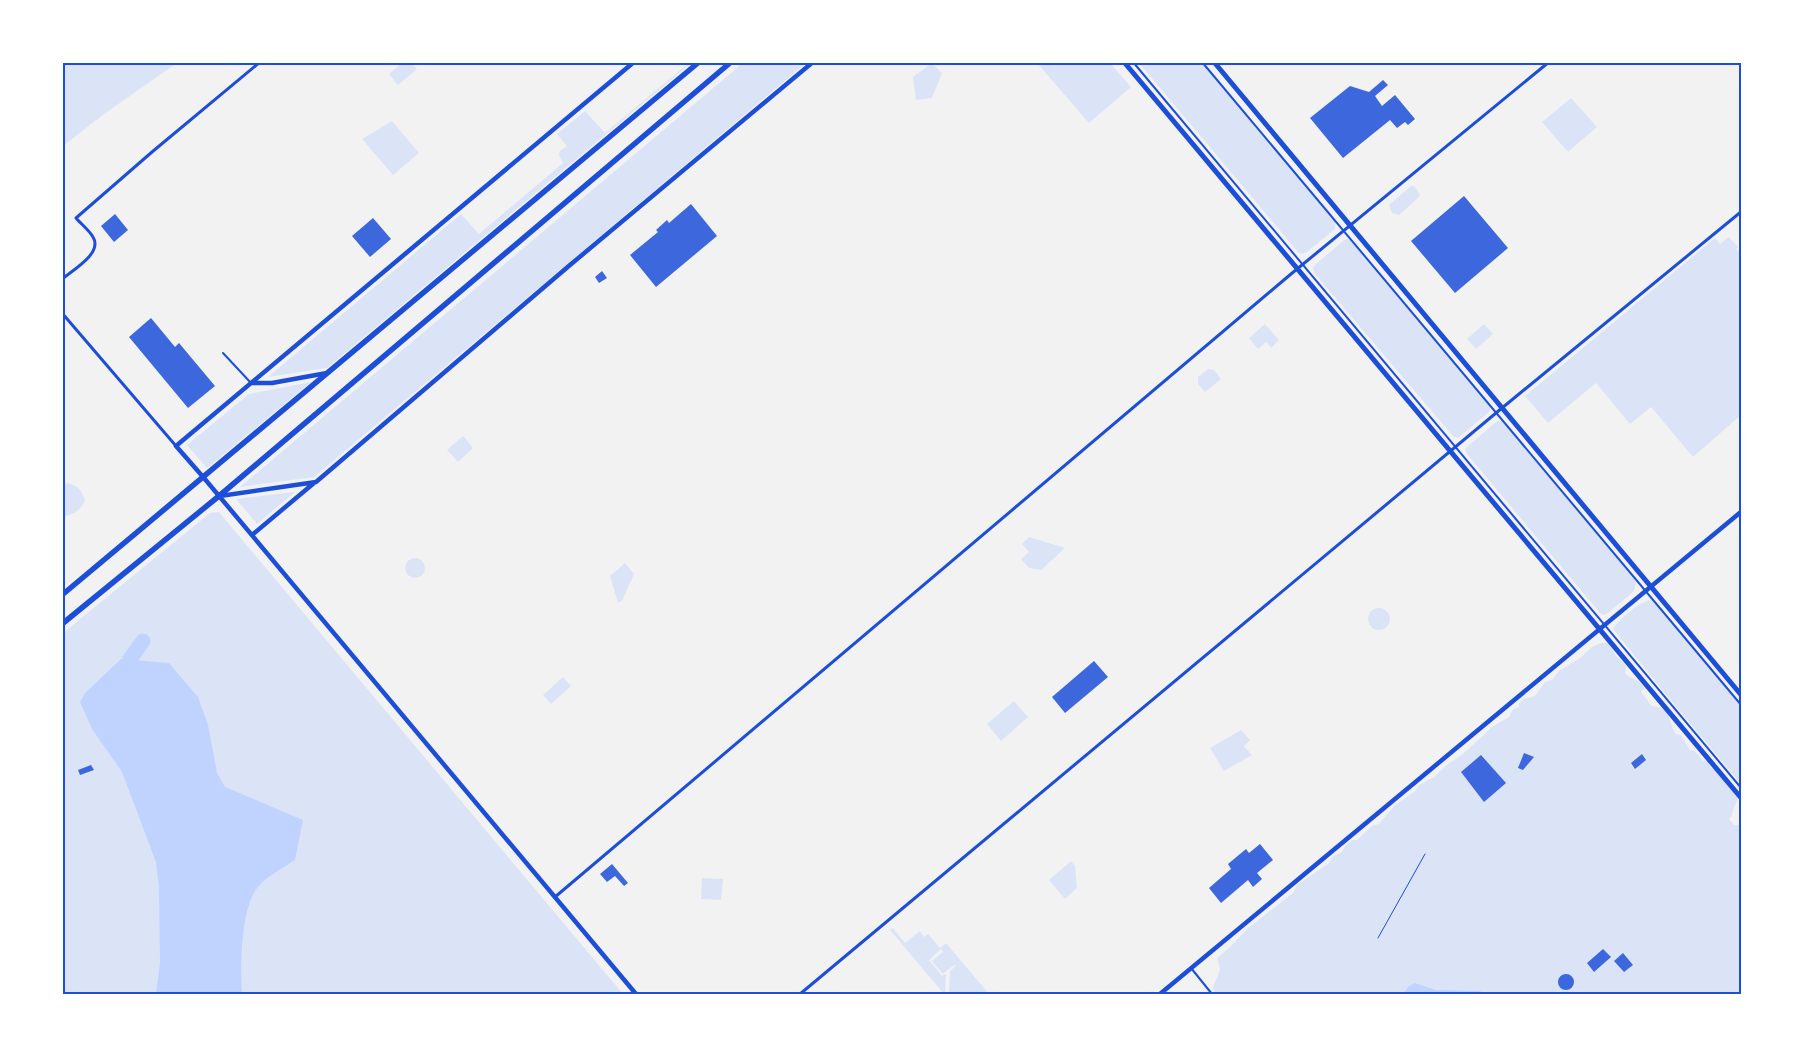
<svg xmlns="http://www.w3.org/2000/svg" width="1804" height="1057" font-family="'PT Sans Narrow',sans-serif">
<rect width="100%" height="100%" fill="#f2f2f2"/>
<path fill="#dbe4f7" d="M63,62H177V63L104,114L63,146Z
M403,62L411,63L417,69L398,85L389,74Z
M689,63H691L327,368L268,377L461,214L479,234L563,163L559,155L560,151L567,146L557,134L585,111L605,133Z
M743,63H806L314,477L240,487Z
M932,63L942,73L932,98L916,100L913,77Z
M1037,63H1110L1131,87L1089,123Z
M1139,63H1204L1336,220L1335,229L1307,252L1302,254L1298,252Z
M1571,98L1597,127L1568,152L1542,122Z
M392,121L419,153L393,175L362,139Z
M1411,186H1414L1420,195L1418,198L1399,215L1392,213L1389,206L1390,204Z
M1729,237L1738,247L1736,249L1740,254L1741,253V415L1693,457L1651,407L1630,424L1596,383L1548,423L1525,396L1715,238L1720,244Z
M1347,239L1352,241L1491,406L1489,412L1458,438L1453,436L1315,274L1313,268L1315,265L1344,240Z
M1265,324L1279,340L1271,348L1266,342L1258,349L1249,338Z
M1484,324L1493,334L1476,349L1467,339Z
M1208,369L1214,370L1221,379L1205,392L1198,384V377Z
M311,382L207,468L187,445L249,394Z
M1497,421H1504L1634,577L1636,585L1633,592L1608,613L1603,615L1600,613L1467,454L1465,449L1467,447Z
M463,436L473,448L458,462L447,450Z
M68,483C78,486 82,490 85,501C80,510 76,513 66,516L63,527V486Z
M295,492L257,524L236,499Z
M219,512L623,994H63V633L210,513Z
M1029,537L1065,548L1041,570L1029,568L1021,559L1029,552L1022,544Z
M405 568a10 10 0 1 1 20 0a10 10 0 1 1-20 0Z
M625,563L634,574L622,601L618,603L610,576Z
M1650,600L1656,602L1741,706V784L1663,691L1613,629C1620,618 1637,604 1650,600Z
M1368 619a11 11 0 1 1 22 0a11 11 0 1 1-22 0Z
M1601,643H1607C1613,648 1612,652 1617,657C1620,660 1623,662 1626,666L1625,673C1631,680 1639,678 1644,688L1641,692L1652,706C1673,708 1667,721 1676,734L1681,735L1690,750L1695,751L1703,761H1707L1711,768H1715L1738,796C1737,804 1732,809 1732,816L1729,819L1734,825H1741V994H1215L1213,988L1220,969L1217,958L1230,947L1247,929L1293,893L1297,885L1329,863L1333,856L1342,852L1345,846L1353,840H1357L1372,826L1379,824L1394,806L1415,791L1419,785L1434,777L1448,764L1463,754L1492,727L1509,717L1513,709L1519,707V703L1523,699L1535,696L1545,682L1552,680L1560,670L1580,658L1592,647Z
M563,677L571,686L551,704L543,695Z
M1014,701L1028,717L1001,741L987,724Z
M1241,730L1250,740L1244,746L1252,755L1224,771L1210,748Z
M1071,861L1075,866L1077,888L1065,899L1049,880Z
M702,878L723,879L721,900L701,899Z
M893,928L905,943L920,931L924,937L928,934L940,948L946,943L989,994H949L950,971L956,966L954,965L943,974L932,961L943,952L944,953L941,949L929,960L942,976L946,974L945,994H944L890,930Z"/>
<path fill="#bfd3fe" d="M121,659L169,663L198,697L208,725L217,773L225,787L303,820L295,860C283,868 263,878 255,891C241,913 240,968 242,994H156L160,963L159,887L156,862L122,772L92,729L80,702L85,693Z
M1415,983L1436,990L1480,991L1485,994H1403L1409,986Z"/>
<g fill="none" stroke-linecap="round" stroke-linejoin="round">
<path stroke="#bfd3fe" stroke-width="15" d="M136,676L130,659L143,641"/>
</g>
<path fill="#3d67dc" d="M1383,80L1388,85L1375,96L1382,106L1395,95L1415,119L1408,125L1405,122L1397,128L1390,120L1343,158L1310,118L1350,86L1369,92Z
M1464,196L1508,248L1455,293L1411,241Z
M691,204L717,236L656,287L630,255L658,232L656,230L667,220L669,223Z
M115,214L128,230L114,242L101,226Z
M373,218L391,239L370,257L352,236Z
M602,271L607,278L599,283L595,277Z
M151,318L175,347L179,343L215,386L188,408L129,337Z
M1094,661L1108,677L1065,713L1052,697Z
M1524,753L1534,757L1523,770L1518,768Z
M1642,754L1646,760L1635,769L1631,763Z
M1481,755L1506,783L1484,802L1461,772Z
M91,765L94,770L80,775L78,770Z
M1260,844L1273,860L1257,873L1262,879L1253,887L1248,880L1221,903L1209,888L1231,869L1228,864L1246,849L1249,853Z
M612,864L628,883L624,886L615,876L607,882L600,874Z
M1603,949L1611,957L1594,972L1587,963Z
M1623,953L1633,965L1624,972L1614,961Z
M1558 982a8 8 0 1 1 16 0a8 8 0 1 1-16 0Z"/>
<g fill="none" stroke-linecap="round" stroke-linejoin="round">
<path stroke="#1d4ed8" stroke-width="1" d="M1378,938L1425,854"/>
<path stroke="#1d4ed8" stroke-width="2" d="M1133,62L1742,789
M1202,62L1742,706
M223,353L251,383
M1191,968L1212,994"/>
<path stroke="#1d4ed8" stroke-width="3" d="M62,279C73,270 103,253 93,237C89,230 81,224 76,218L152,152L260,62
M62,313L176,446
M555,897L1291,274L1549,62
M800,994L1502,408L1742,211"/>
<path stroke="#1d4ed8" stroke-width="4.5" d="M634,62L176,446L204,478L636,994
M251,383H272L327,373
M220,496L316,482L570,265L813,62
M252,535L314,483
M1160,994L1742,511"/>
<path stroke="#1d4ed8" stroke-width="5" d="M1124,62L1742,799
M1214,62L1742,696"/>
<path stroke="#1d4ed8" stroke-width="5.5" d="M62,595L699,62
M62,624L219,496L731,62"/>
</g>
<rect width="1804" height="1057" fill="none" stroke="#ffffff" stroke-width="128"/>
<rect x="64" y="64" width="1676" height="929" fill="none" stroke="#1d4ed8" stroke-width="2"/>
</svg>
